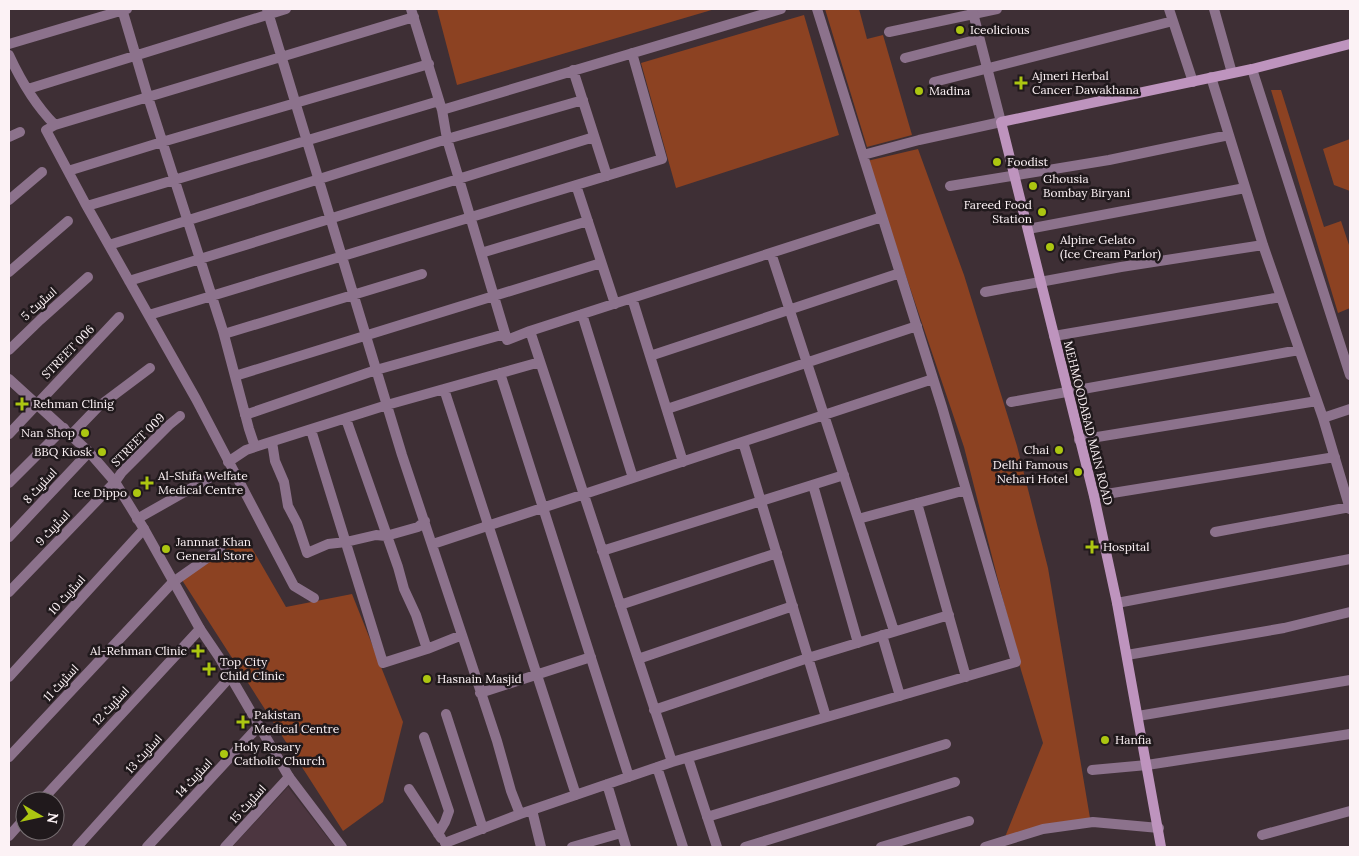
<svg xmlns="http://www.w3.org/2000/svg" width="1359" height="856" font-family="Lora,Cairo,serif">
<rect width="100%" height="100%" fill="#3e2f35"/>
<path fill="#4c3640" d="M288,787L335,847H232Z"/>
<path fill="#8c4222" d="M437,9H715L457,85Z
M825,9H859L867,39L883,35L912,135L867,147Z
M804,15L839,135L676,188L641,63Z
M1271,90H1281L1324,227L1341,221L1350,248V308L1338,313Z
M1350,139V191L1334,185L1323,149Z
M918,149L964,275L1017,446L1048,568L1090,818L1005,837L1043,743L1021,670L964,447L867,161Z
M246,538L286,607L352,594L403,722L383,802L343,831L182,580L209,559Z"/>
<g fill="none" stroke-linecap="round" stroke-linejoin="round">
<path stroke="#8c728c" stroke-width="10" d="M122,9L148,97L223,331L249,429L255,447
M267,9L402,455L462,635
M411,9L442,110L447,139L507,340L530,331L882,217
M1169,9L1193,82
M1214,9L1232,73
M889,32L997,9
M9,44L127,9
M9,55C21,81 35,105 55,125
M905,58L979,39
M1252,69L1350,375
M573,70L607,176
M1211,77L1263,245L1323,418L1350,509
M934,82L1173,21
M28,89L286,9
M442,110L781,9
M9,137L20,132
M863,155L919,140L1001,122
M68,171L162,142L429,64
M576,185L615,304
M950,186L1109,160L1229,135
M9,200L42,172
M87,206L439,101
M1028,229L1245,188
M109,245L447,139L583,100
M481,253L588,221
M771,253L858,519L966,490
M9,272L68,221
M129,281L594,137
M985,292L1121,267L1263,245
M632,298L683,462
M582,314L633,478
M149,315L662,159L632,53
M530,331L672,762
M224,334L422,274
M1054,336L1281,297
M9,350L40,320L88,277
M650,356L900,273
M500,373L629,777
M235,376L601,263
M444,389L576,795
M1011,402L1299,350
M667,409L917,326
M245,415L376,370L505,334
M1323,418L1350,409
M346,419L398,567L404,589L416,615L427,649
M311,430L383,663L427,649L462,635L497,741L511,791L520,814
M9,434L119,317
M71,435L98,407L150,368
M1079,440L1317,401
M272,442L275,461L284,482L288,506L297,523L307,553L328,544L346,542L376,535L386,536L418,527L425,521
M743,442L826,717
M228,462L246,450L264,444L387,405L540,362
M9,483L64,428
M813,485L858,643
M1094,496L1335,457
M917,503L966,677
M137,519L211,477
M858,519L894,631
M1215,532L1350,507
M9,537L89,452
M433,544L933,379
M602,551L844,475
M9,592L115,482L122,472L169,425L180,416
M314,598L294,586L196,399L85,203L46,130L55,125L414,17
M1117,603L1350,559
M620,605L777,553
M882,635L900,696
M1127,655L1284,628L1350,612
M638,659L793,606
M9,677L144,529
M480,693L591,657
M654,710L808,658L949,615
M446,714L483,829
M1138,716L1350,680
M424,737L449,811L445,822L438,834
M9,757L173,582L220,549
M688,758L717,847
M657,767L683,847
M1092,770L1147,765L1350,734
M607,784L626,847
M409,789L441,838
M41,801L200,629
M532,810L541,847
M707,817L946,744
M1262,835L1350,811
M9,836L25,818
M445,843L520,814L672,762L1016,662L942,407L817,9
M77,847L230,677
M147,847L259,726
M225,847L289,777
M572,847L621,833
M745,847L955,782
M881,847L969,821
M985,847L1043,829L1093,822L1159,828"/>
<path stroke="#8c728c" stroke-width="10" d="M972,9L1001,122
M9,379L89,452L115,482L144,529L200,629L219,657L289,777L342,847"/>
<path stroke="#be94be" stroke-width="10" d="M1161,847L1117,603L1094,496L1001,122L1252,69L1350,44"/>
</g>
<g fill="#acc611" stroke="#20191c" stroke-width="2">
<circle cx="960" cy="30" r="5"/>
<path d="M1018.5 75.5h5v5h5v5h-5v5h-5v-5h-5v-5h5z"/>
<circle cx="919" cy="91" r="5"/>
<circle cx="997" cy="162" r="5"/>
<circle cx="1033" cy="186" r="5"/>
<circle cx="1042" cy="212" r="5"/>
<circle cx="1050" cy="247" r="5"/>
<path d="M19.5 396.5h5v5h5v5h-5v5h-5v-5h-5v-5h5z"/>
<circle cx="85" cy="433" r="5"/>
<circle cx="1059" cy="450" r="5"/>
<circle cx="102" cy="452" r="5"/>
<circle cx="1078" cy="472" r="5"/>
<path d="M144.5 475.5h5v5h5v5h-5v5h-5v-5h-5v-5h5z"/>
<circle cx="137" cy="493" r="5"/>
<path d="M1089.5 539.5h5v5h5v5h-5v5h-5v-5h-5v-5h5z"/>
<circle cx="166" cy="549" r="5"/>
<path d="M195.5 643.5h5v5h5v5h-5v5h-5v-5h-5v-5h5z"/>
<path d="M206.5 661.5h5v5h5v5h-5v5h-5v-5h-5v-5h5z"/>
<circle cx="427" cy="679" r="5"/>
<path d="M240.5 714.5h5v5h5v5h-5v5h-5v-5h-5v-5h5z"/>
<circle cx="1105" cy="740" r="5"/>
<circle cx="224" cy="754" r="5"/>
</g>
<g text-anchor="middle" stroke-width="5" stroke-linejoin="round" paint-order="stroke">
<g font-size="12" fill="#fcf2f5" stroke="#20191c" text-anchor="start">
<text x="970" y="34">Iceolicious</text>
<text x="1032" y="80">Ajmeri Herbal<tspan x="1032" dy="14">Cancer Dawakhana</tspan></text>
<text x="929" y="95">Madina</text>
<text x="1007" y="166">Foodist</text>
<text x="1043" y="183">Ghousia<tspan x="1043" dy="14">Bombay Biryani</tspan></text>
<text x="1032" y="209" text-anchor="end">Fareed Food<tspan x="1032" dy="14">Station</tspan></text>
<text x="1060" y="244">Alpine Gelato<tspan x="1060" dy="14">(Ice Cream Parlor)</tspan></text>
<text x="33" y="408">Rehman Clinig</text>
<text x="75" y="437" text-anchor="end">Nan Shop</text>
<text x="1049" y="454" text-anchor="end">Chai</text>
<text x="92" y="456" text-anchor="end">BBQ Kiosk</text>
<text x="1068" y="469" text-anchor="end">Delhi Famous<tspan x="1068" dy="14">Nehari Hotel</tspan></text>
<text x="158" y="480">Al-Shifa Welfate<tspan x="158" dy="14">Medical Centre</tspan></text>
<text x="127" y="497" text-anchor="end">Ice Dippo</text>
<text x="176" y="546">Jannnat Khan<tspan x="176" dy="14">General Store</tspan></text>
<text x="1103" y="551">Hospital</text>
<text x="187" y="655" text-anchor="end">Al-Rehman Clinic</text>
<text x="220" y="666">Top City<tspan x="220" dy="14">Child Clinic</tspan></text>
<text x="437" y="683">Hasnain Masjid</text>
<text x="254" y="719">Pakistan<tspan x="254" dy="14">Medical Centre</tspan></text>
<text x="1115" y="744">Hanfia</text>
<text x="234" y="751">Holy Rosary<tspan x="234" dy="14">Catholic Church</tspan></text>
</g>
<g font-size="12" fill="#fcf2f5" stroke="#20191c">
<text transform="translate(39 304) rotate(-42)" y="4">اسٹریٹ 5</text>
<text transform="translate(68 352) rotate(-46)" y="4">STREET 006</text>
<text transform="translate(1088 423) rotate(76)" y="4">MEHMOODABAD MAIN ROAD</text>
<text transform="translate(138 440) rotate(-45)" y="4">STREET 009</text>
<text transform="translate(40 486) rotate(-47)" y="4">اسٹریٹ 8</text>
<text transform="translate(53 528) rotate(-46)" y="4">اسٹریٹ 9</text>
<text transform="translate(67 595) rotate(-48)" y="4">اسٹریٹ 10</text>
<text transform="translate(61 683) rotate(-47)" y="4">اسٹریٹ 11</text>
<text transform="translate(111 706) rotate(-47)" y="4">اسٹریٹ 12</text>
<text transform="translate(144 754) rotate(-48)" y="4">اسٹریٹ 13</text>
<text transform="translate(194 778) rotate(-47)" y="4">اسٹریٹ 14</text>
<text transform="translate(248 804) rotate(-48)" y="4">اسٹریٹ 15</text>
</g>
</g>
<rect width="1359" height="856" fill="none" stroke="#fcf2f5" stroke-width="20"/>
<g transform="translate(40 816) rotate(99)"><circle r="24" fill="#20191c" stroke="#787073"/>
<path d="M0-4L9 19L0 12L-9 19Z" fill="#acc611"/>
<text y="-8" font-size="14" font-weight="bold" text-anchor="middle" fill="#fcf2f5">N</text>
</g>
</svg>
